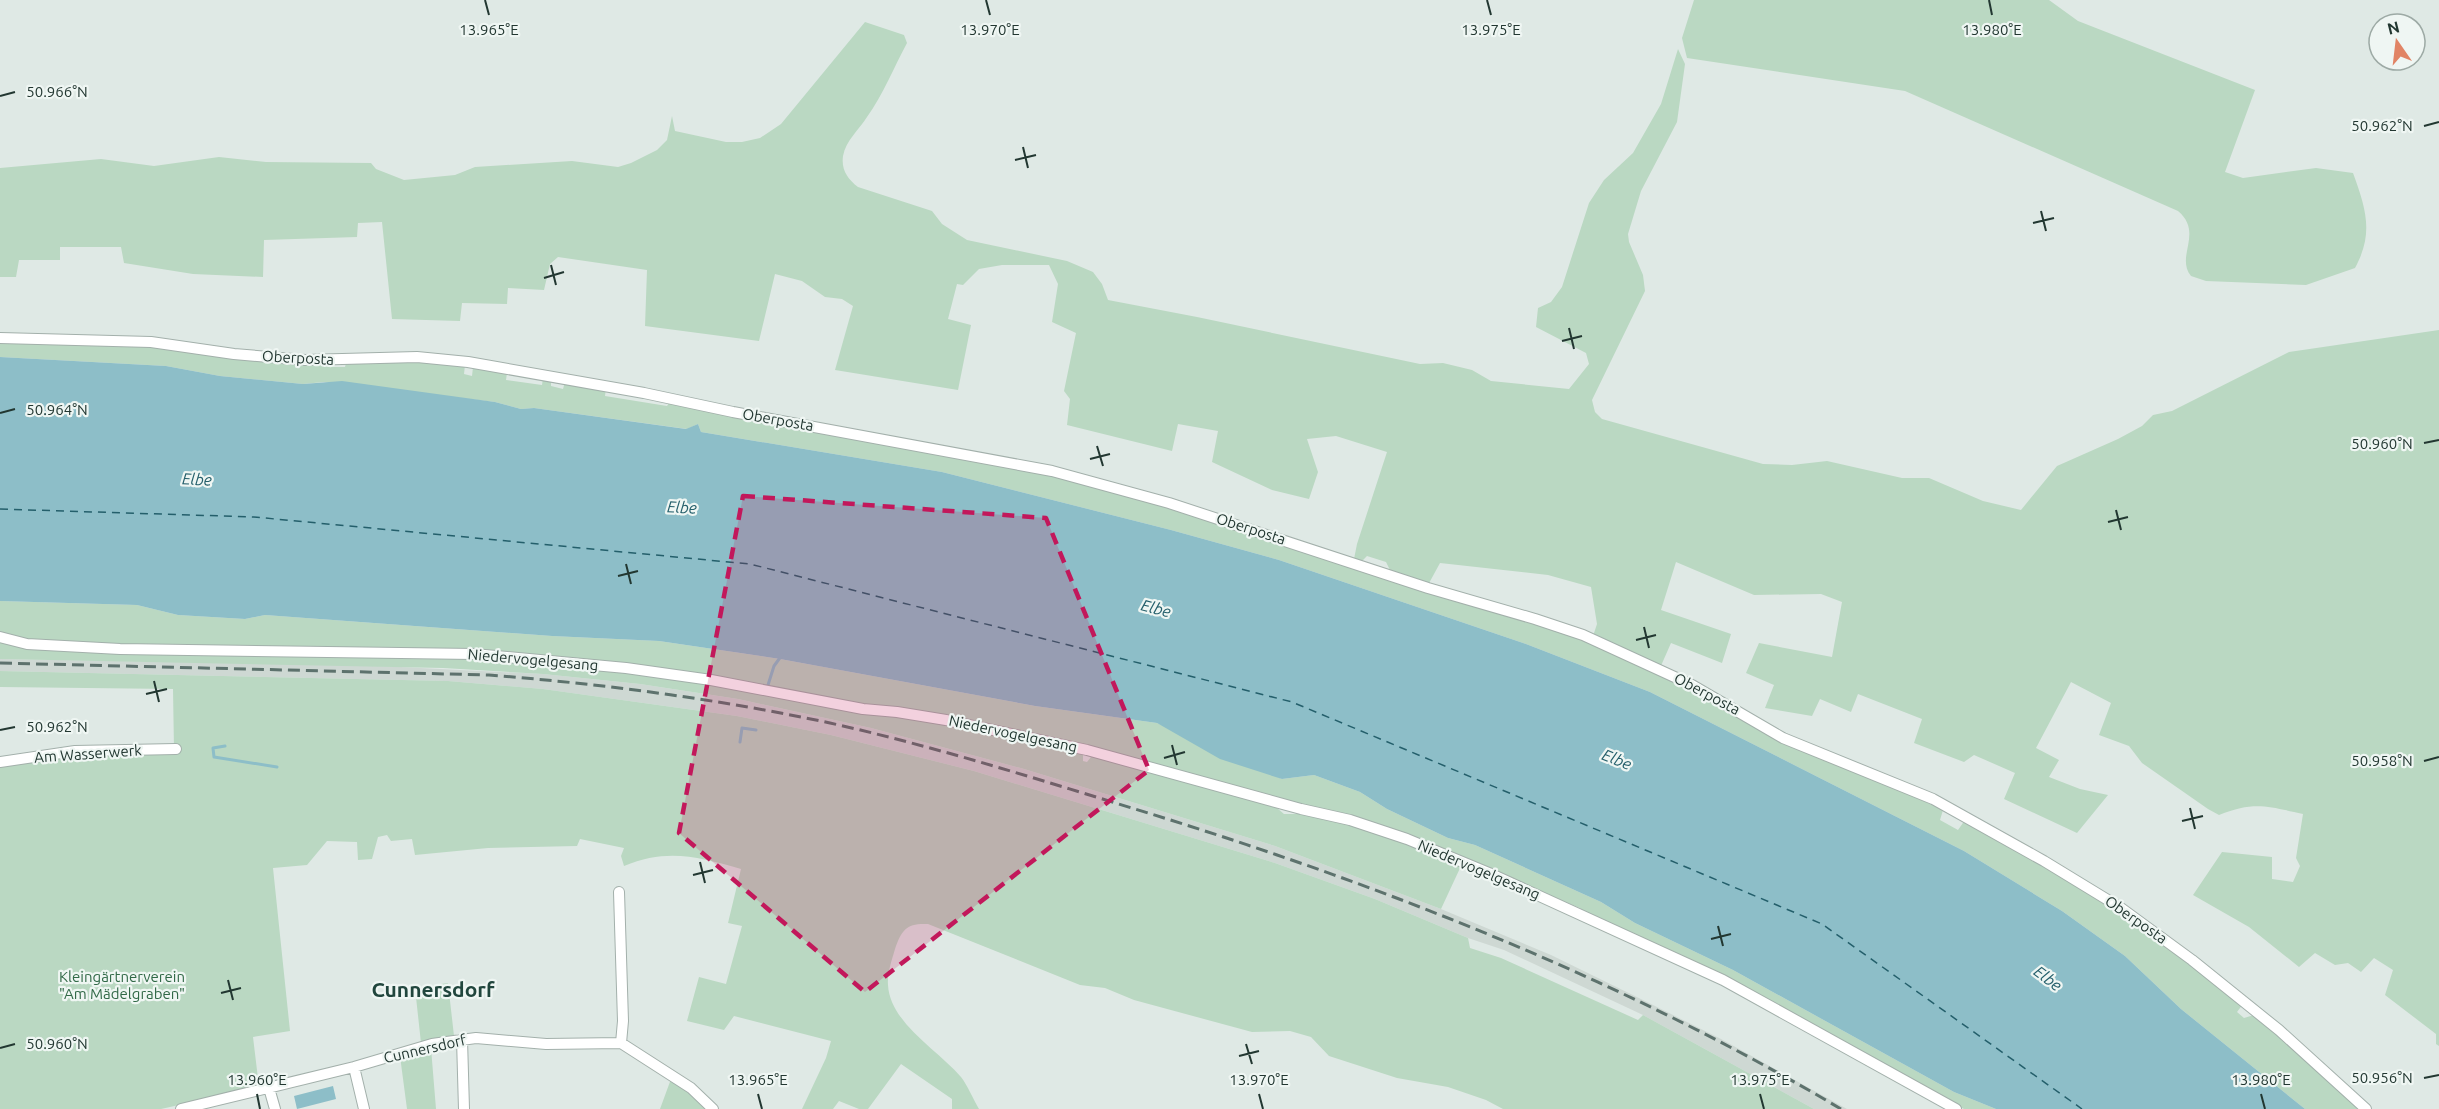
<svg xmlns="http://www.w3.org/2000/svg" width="2439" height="1109" font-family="Ubuntu,sans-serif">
<rect width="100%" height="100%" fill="#dfe9e5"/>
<path fill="#ced8d3" d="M0,659L360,665L543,674L640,684L738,699L871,728L1024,769L1275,846L1441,909L1551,955L1645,1001L1721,1039L1847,1109H1814L1643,1015L1504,950L1468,938L1375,899L1275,863L974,771L831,735L737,716L543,689L448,681L0,671Z"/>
<path fill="#bad8c2" d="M1694,0H2049L2078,21L2255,90L2225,172L2243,178L2316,168L2353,173C2366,209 2374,233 2355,268L2306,285L2206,281L2191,276C2175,256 2204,233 2178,211L1905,91L1687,58L1682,38Z
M865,22L904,35L907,43C894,67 883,95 867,117C859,130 846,140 843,156C841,170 848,179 858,187L932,211L942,224L967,240L1067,261L1093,272L1102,284L1108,300L1197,317L1420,364L1443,363L1472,370L1491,381L1569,389L1589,364L1586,353L1536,327L1538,308L1551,302L1562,287L1589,203L1604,180L1633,153L1661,104L1678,49L1685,64L1677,122L1641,191L1628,234L1629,242L1643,275L1645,291L1592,400L1595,412L1602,419L1763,464L1792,465L1827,461L1902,478H1929L1983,501L2021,510L2057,466L2118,439L2142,426L2153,415L2172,411L2289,352L2439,330V1046L2436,1044V1034L2385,995L2393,970L2374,958L2361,972L2348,963L2335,965L2315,953L2299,967L2249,927L2193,895L2222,852L2272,857V879L2293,882L2300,866L2296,858L2303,814C2267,806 2254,801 2219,815L2208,809L2142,763L2129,746L2099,735L2111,703L2071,682L2036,748L2059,760L2049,777L2080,789L2108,795L2077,833L2004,799L2015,773L1974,755L1964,762L1914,743L1922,719L1858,694L1851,712L1820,699L1812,716L1765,708L1774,685L1746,673L1759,643L1832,657L1842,602L1821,594L1754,595L1676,562L1661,610L1731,634L1722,663L1671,643L1660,668L1593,636L1597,624L1591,587L1548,575L1440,563L1428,585L1391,572L1386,562L1367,556L1360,563L1354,559L1357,544L1387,452L1336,436L1307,439L1318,472L1309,499L1272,490L1212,462L1218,431L1178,424L1172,451L1067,425L1070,399L1064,391L1076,333L1052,322L1058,284L1049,265H1002L979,269L963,285L957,284L948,319L971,325L958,390L835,370L853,306L842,299L825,297L802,281L775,274L759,341L645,326L647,270L558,257L550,264L544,290L508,288L507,304L462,303L460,321L392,319L382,222L358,223L357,237L264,240L263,277L193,274L124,263L121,247H60V260H19L16,277H0V168L101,159L154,166L219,157L266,162L371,163L376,169L404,180L455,175L475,167L572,161L618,167L631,163L657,150L667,140L672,116L675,131L726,142H742L760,138L781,124Z
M0,342L116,343L330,364L334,367H345L346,363L394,360L465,365L464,374L472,376L473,367L507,373L506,380L542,385L543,378L551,380V386L563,389L565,382L606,388L605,396L667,406L669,403L1084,482L1582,639L1691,687L1735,713L1943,810L1940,820L1958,830L1965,820L2118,909L2190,961L2224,993L2228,992L2243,1004L2237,1012L2244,1018L2254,1015L2362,1109H2305L2181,1009L2125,956L2062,911L1964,851L1650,692L1526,644L1279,560L1171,530L942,472L701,432L698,424L687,429L534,408L521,409L495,402L324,382L303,384L220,376L166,366L0,357Z
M0,601L137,605L178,615L245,619L265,615L552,636L659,641L780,659L1035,706L1157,723L1282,779L1314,775L1360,792L1387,809L1448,838L1475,845L1601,902L1635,923L1733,970L1954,1092L1996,1109H1964L1816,1026L1582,912L1580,908L1406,836L1109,751L946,716L862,705L625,665L120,645L28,640L0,633Z
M0,639C11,642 19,649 31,649L474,658L626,671L898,715L1077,753L1083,755V761L1087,762L1091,757L1097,755L1121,761L1277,808L1284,814H1301L1380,832L1461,866L1441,909L1275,846L1024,769L871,728L738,699L640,684L543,674L443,668L0,659Z
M0,671L448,681L543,689L737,716L831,735L974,771L1275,863L1375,899L1468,938L1470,948L1501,958L1638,1020L1643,1015L1814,1109H1503L1486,1100L1448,1087L1397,1078L1329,1056L1311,1037L1290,1031L1252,1032L1134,1000L1105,988L1080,985L928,924C907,923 902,929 895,949C892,960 887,973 888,985C890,1023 938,1050 961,1077C968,1086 973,1099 979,1109H952V1099L901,1064L868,1109H859L839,1101L833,1109H802L826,1058L831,1041L734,1016L724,1030L687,1021L699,977L726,984L742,926L728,923L741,869C698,857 668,848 624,866L621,856L624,848L580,839L577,846L488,848L415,855L412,839L391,841L387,835L378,837L372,859L358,860L357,842L327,841L307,865L273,868L290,1031L253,1037L259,1087L161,1109H0V764L75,754L174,750L173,689L0,687Z
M448,983L454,1036L421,1043L415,988Z
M431,1048L436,1109H407L400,1056Z
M671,1079L708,1109H660Z"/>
<path fill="#8dbec8" d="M0,357L166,366L220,376L303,384L342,381L495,402L521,409L534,408L686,429L698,424L701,432L942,472L1171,530L1279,560L1526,644L1650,692L1964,851L2062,911L2125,956L2181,1009L2305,1109H1996L1954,1092L1733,970L1635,923L1601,902L1475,845L1448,838L1387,809L1360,792L1314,775L1282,779L1220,759L1157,723L1035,706L780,659L659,641L552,636L265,615L245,619L178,615L137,605L0,601Z
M333,1086L336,1099L297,1109L294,1096Z"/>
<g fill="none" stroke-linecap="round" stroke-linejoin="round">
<path stroke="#8dbec8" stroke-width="3" d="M768,685L774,666L782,655
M740,742L742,728L756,730
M225,746L213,748L214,757L277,767"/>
<path stroke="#245f6b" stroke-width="1.5" stroke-dasharray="8 6" stroke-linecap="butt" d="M0,509L254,517L750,564L1292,702L1822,924L2082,1109"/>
<defs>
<path id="minor" d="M0,338L151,342L234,354L305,360L417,357L468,362L644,393L733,412L1052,471L1169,503L1428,588L1535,619L1583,635L1692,685L1783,738L1933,799L2044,861L2121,908L2192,960L2279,1030L2366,1109
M0,637L27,644L120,649L474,654L626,668L711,680L863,709L897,712L946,720L1087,750L1301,809L1350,820L1407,839L1489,873L1723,980L1956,1109
M0,762L75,751L176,749
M619,892L623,1021L621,1043
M462,1039L464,1109
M354,1067L364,1109
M269,1088L275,1109
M181,1109L354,1067L432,1044L476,1038L546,1044L621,1043L691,1088L713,1109"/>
</defs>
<use href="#minor" stroke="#a3b0ab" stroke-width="12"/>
<use href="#minor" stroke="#fff" stroke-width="10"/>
<path stroke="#5d726d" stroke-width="3" stroke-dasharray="12 6" stroke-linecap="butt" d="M0,663L489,675C603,684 718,699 830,723C933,746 1034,778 1135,809C1380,884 1620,978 1841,1109"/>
</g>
<path fill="#c2185b" fill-opacity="0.2" stroke="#c2185b" stroke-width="4.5" stroke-dasharray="12 8" stroke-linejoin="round" d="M743,496L1046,518L1149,770L865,992L679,833Z"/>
<path fill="none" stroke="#223731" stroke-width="2" d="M485,0L489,15M986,0L990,15M1487,0L1491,15M1989,0L1992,15M0,96L15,92M2424,126L2439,122M1023,147L1028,168M1015,160L1036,155M2041,211L2046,231M2033,223L2054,218M551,265L556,285M544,278L564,272M1569,328L1574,349M1562,341L1582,336M0,413L15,409M2424,443L2439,440M1097,446L1103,466M1090,459L1110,454M2116,510L2121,530M2108,522L2128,517M626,564L631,584M618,576L638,571M1644,627L1649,648M1636,640L1656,635M154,681L159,702M146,694L167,689M0,730L15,727M1172,745L1177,765M1164,758L1185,752M2424,761L2439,757M2190,808L2195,829M2182,821L2203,816M700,862L705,883M693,875L713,870M1718,926L1723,946M1711,939L1731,934M228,980L233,1000M221,993L241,988M1246,1044L1252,1064M0,1048L15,1044M1239,1056L1259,1051M2424,1078L2439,1075M257,1094L260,1109M758,1094L762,1109M1259,1094L1263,1109M1760,1094L1764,1109M2261,1094L2265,1109"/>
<g text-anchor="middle" stroke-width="4.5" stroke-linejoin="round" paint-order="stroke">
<g font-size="15" fill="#223731" stroke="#eff6f3">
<text transform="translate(298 358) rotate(3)" y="5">Oberposta</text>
<text transform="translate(778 420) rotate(10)" y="5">Oberposta</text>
<text transform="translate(1251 529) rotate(18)" y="5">Oberposta</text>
<text transform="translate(533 660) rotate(5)" y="5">Niedervogelgesang</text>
<text transform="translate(1707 694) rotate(28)" y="5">Oberposta</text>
<text transform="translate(1013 734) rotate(12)" y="5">Niedervogelgesang</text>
<text transform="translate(88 754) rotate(-4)" y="5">Am Wasserwerk</text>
<text transform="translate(1479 870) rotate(23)" y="5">Niedervogelgesang</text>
<text transform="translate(2136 920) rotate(35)" y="5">Oberposta</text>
<text transform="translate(425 1049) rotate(-13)" y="5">Cunnersdorf</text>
</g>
<g font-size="15" fill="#316947" stroke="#eff6f3">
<text x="122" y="982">Kleingärtnerverein<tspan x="122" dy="17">"Am Mädelgraben"</tspan></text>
</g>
<g font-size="16" font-style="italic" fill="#245f6b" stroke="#eff6f3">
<text transform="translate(197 479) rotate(3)" y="6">Elbe</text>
<text transform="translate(682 507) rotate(3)" y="6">Elbe</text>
<text transform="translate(1156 608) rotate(15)" y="6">Elbe</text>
<text transform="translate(1617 759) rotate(22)" y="6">Elbe</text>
<text transform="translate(2048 978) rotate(37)" y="6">Elbe</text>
</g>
<g font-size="21" font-weight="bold" fill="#21463d" stroke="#eff6f3">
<text x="433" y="997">Cunnersdorf</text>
</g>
</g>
<g font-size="15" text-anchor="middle" fill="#223731" stroke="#eff6f3" stroke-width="4.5" stroke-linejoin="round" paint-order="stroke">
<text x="489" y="35">13.965°E</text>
<text x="990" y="35">13.970°E</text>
<text x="1491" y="35">13.975°E</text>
<text x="1992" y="35">13.980°E</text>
<text x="57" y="97">50.966°N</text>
<text x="2382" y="131">50.962°N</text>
<text x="57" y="415">50.964°N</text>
<text x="2382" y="449">50.960°N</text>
<text x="57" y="732">50.962°N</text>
<text x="2382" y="766">50.958°N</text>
<text x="57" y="1049">50.960°N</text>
<text x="2382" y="1083">50.956°N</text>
<text x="257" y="1085">13.960°E</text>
<text x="758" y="1085">13.965°E</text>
<text x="1259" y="1085">13.970°E</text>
<text x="1760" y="1085">13.975°E</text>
<text x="2261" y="1085">13.980°E</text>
</g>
<g transform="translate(2397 42) rotate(346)"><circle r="28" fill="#eff6f3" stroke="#9daaa5" stroke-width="1.5"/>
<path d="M0-4.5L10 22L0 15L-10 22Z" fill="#e18465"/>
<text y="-9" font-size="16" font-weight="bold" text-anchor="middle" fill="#223731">N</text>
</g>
</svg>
